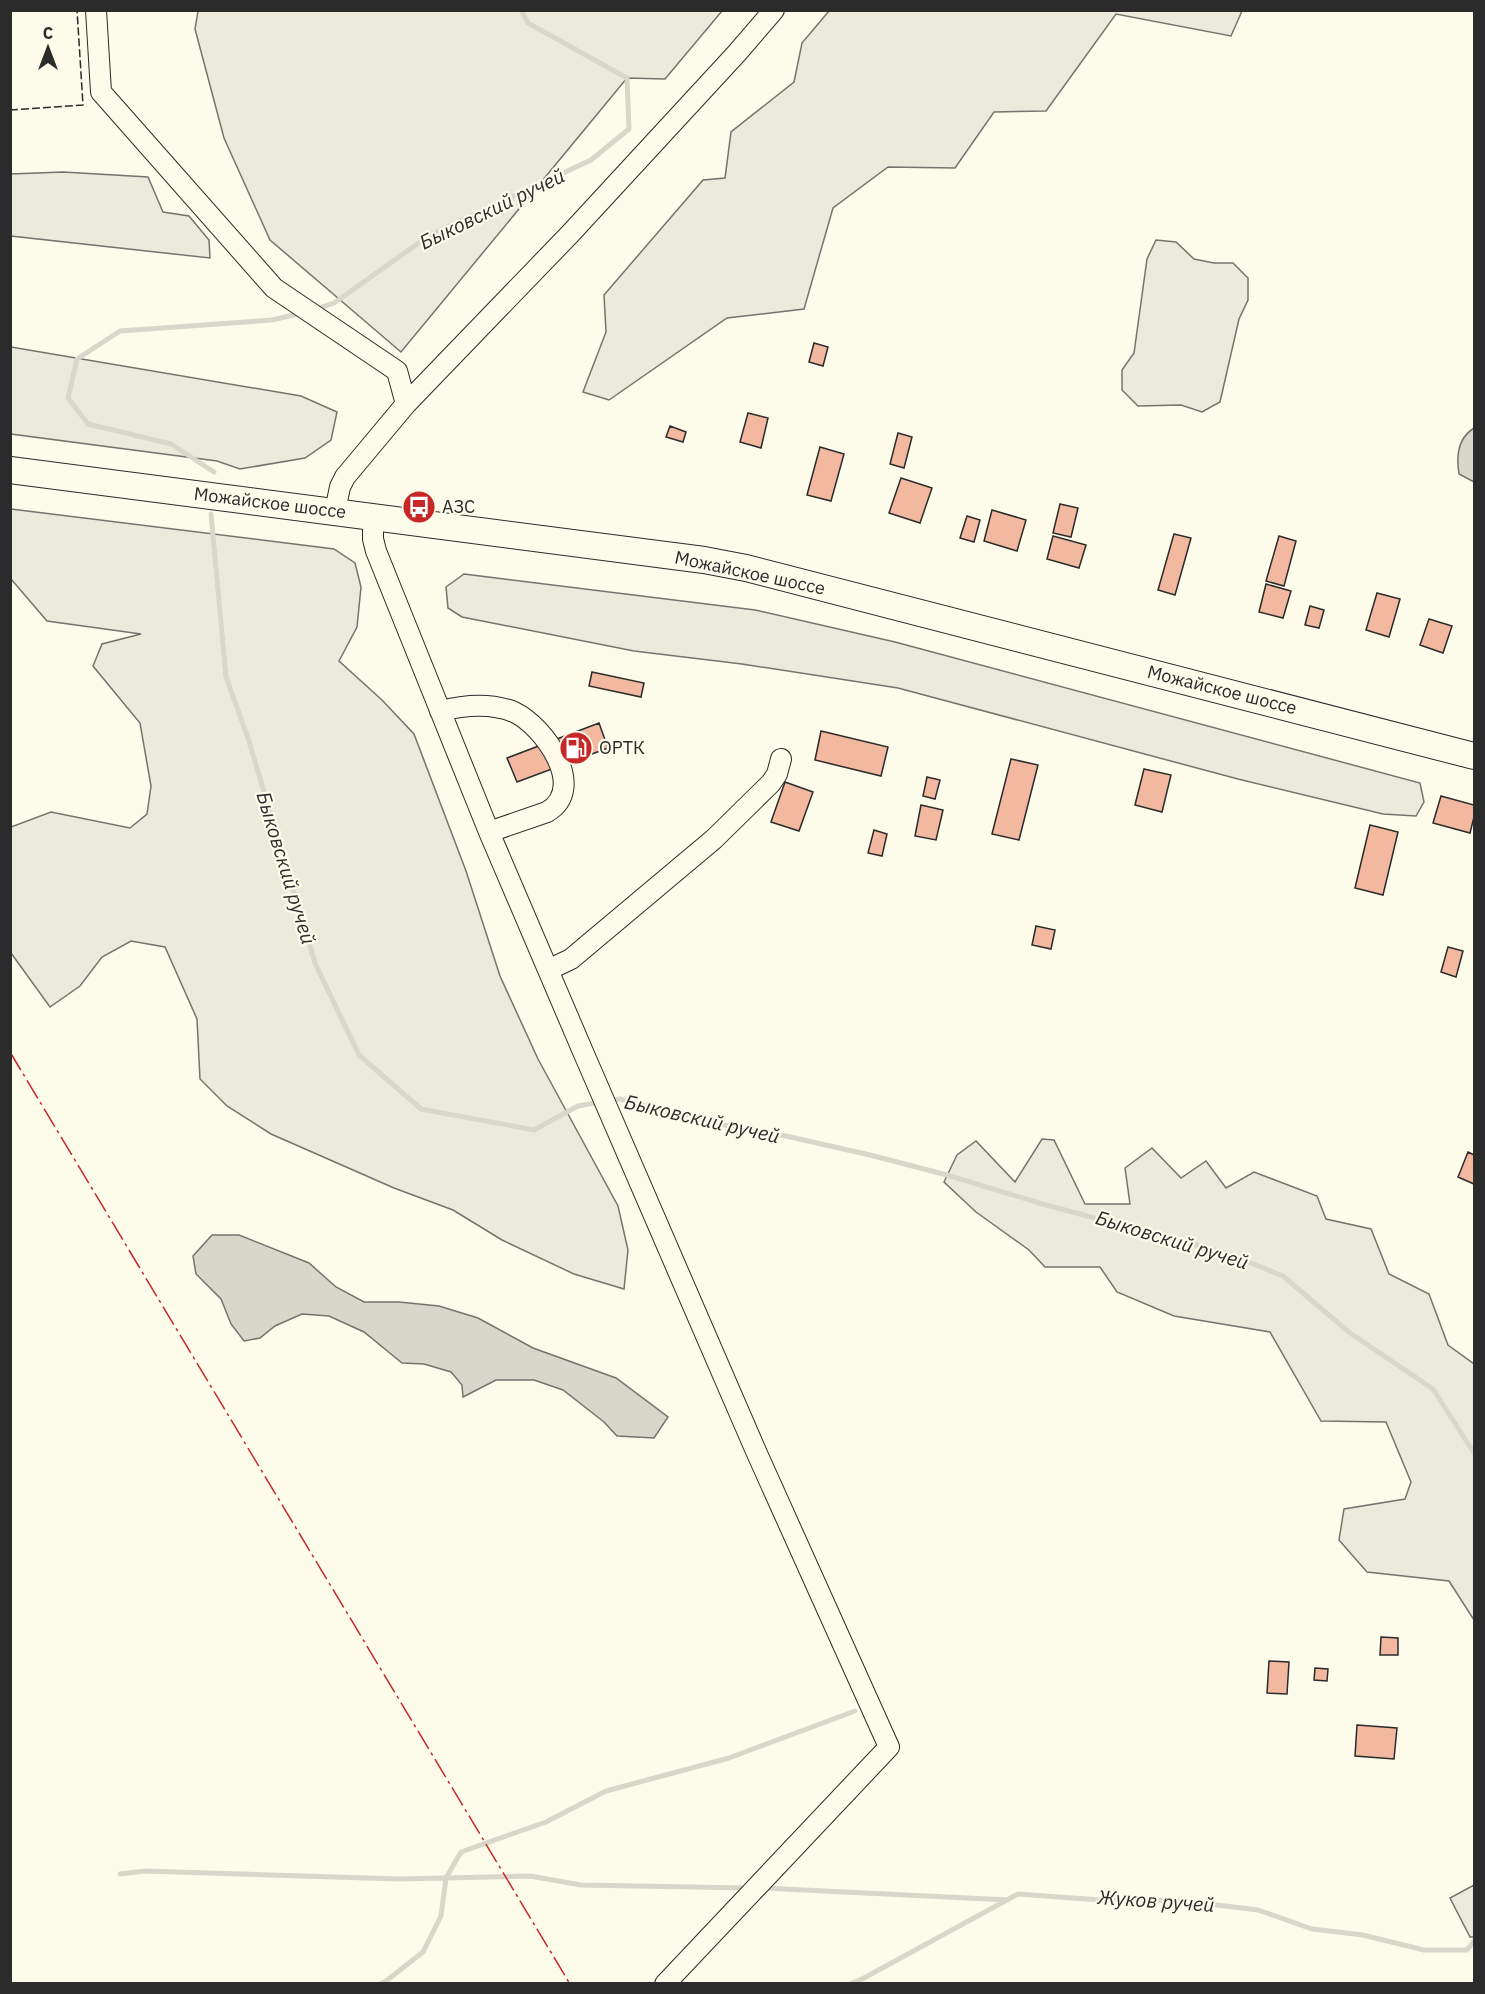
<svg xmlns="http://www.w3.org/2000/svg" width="1485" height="1994" font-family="'IBM Plex Sans',sans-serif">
<rect width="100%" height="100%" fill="#fdfbea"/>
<path fill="#ecebdb" stroke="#74746e" stroke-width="1.5" d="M198,11V10L722,11L665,79L627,78L401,352L270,240L224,138L195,29Z
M829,11H1242L1231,36L1116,14L1046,111L994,112L955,168L888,167L833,208L804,309L727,318L609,400L583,392L606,332L604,295L703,180L725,178L731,132L794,82L802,43Z
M63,172L148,177L163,212L189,216L209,240L210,258L11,236V174Z
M1156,240L1176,242L1194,259L1214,263H1233L1248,278V300L1239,319L1220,402L1202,412L1181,405L1138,406L1122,390V370L1134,353L1147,259Z
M11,347L301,396L337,412L331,440L305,458L240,469L217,461L11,434Z
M11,509L334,549L355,563L361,587L357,627L339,661L382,700L414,734L466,871L500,976L538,1059L618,1206L628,1250L624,1289L574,1274L502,1240L453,1210L394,1188L271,1134L227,1106L200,1079L197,1019L165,947L131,941L102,957L80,986L50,1007L11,953V827L51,812L130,828L147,814L151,786L140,723L93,666L102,644L141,634L47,621L11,579Z
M464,574L755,610L895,642L1420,783L1424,802L1416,816L1383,814L1238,779L898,688L742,664L634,651L462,617L448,608L446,587Z
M1042,1139L1054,1140L1085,1204H1130L1125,1168L1152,1148L1181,1178L1206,1161L1226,1188L1254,1172L1317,1196L1326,1219L1371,1229L1389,1274L1429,1294L1448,1345L1474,1364V1620L1449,1581L1367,1572L1339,1540L1344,1509L1405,1499L1411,1482L1386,1422L1321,1421L1270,1332L1174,1316L1117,1292L1100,1267H1045L1029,1250L976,1212L944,1182L957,1155L976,1141L1015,1182Z
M1474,1885V1937H1470L1450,1898Z"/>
<path fill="#d8d7c9" stroke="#74746e" stroke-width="1.5" d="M1474,428V482L1459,474C1456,456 1458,438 1474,428Z
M212,1235H239L309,1263L336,1287L364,1302H399L439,1306L478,1318L533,1348L616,1378L668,1417L654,1438L617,1436L604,1422L563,1390L534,1380H496L463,1397L462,1385L451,1372L424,1364L402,1363L364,1332L329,1316L302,1314L275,1326L260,1338L244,1341L231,1324L221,1299L196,1274L193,1256Z"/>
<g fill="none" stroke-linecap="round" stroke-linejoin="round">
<path stroke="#d8d7c9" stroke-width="5" d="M313,310L334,303L430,235L591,160L629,129L627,78L528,23L521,10
M214,472L171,444L88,424L68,398L77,359L120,331L272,320L302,313
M211,514L226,677L248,738L315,963L359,1055L421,1109L534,1130L578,1106L600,1102
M610,1100L620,1099L696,1120L786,1136L870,1155L947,1175L1046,1205L1226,1253L1283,1276L1350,1333L1433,1389L1474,1453
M120,1874L145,1871L400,1879L530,1876L581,1885L748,1888
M763,1888L1008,1900
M380,1984L386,1981L423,1952L441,1916L446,1878L461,1852L546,1822L606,1791L729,1758L855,1711
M850,1984L864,1978L1018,1894L1100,1900H1176L1258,1910L1312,1929L1363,1935L1424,1950H1467L1474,1941"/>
</g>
<path fill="#f2b8a0" stroke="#2b2b2b" stroke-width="1.5" d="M814,343L828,347L823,366L809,362Z
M748,413L768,418L761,448L740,442Z
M670,426L686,432L683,442L666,437Z
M898,433L912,437L904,468L890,464Z
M820,447L844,454L831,501L807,495Z
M901,478L932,488L920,523L889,513Z
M1060,504L1078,508L1071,537L1053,533Z
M992,510L1026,520L1017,551L984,541Z
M967,516L980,520L974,542L960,538Z
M1174,534L1191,538L1175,595L1158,590Z
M1053,536L1086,545L1079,568L1047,559Z
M1279,536L1296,541L1284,586L1266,581Z
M1266,584L1291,591L1283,618L1259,612Z
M1377,593L1400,599L1389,637L1366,630Z
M1310,606L1324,610L1319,628L1305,625Z
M1429,619L1452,626L1443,653L1420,645Z
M592,672L644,683L641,697L589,686Z
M599,723L608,748L517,782L507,758Z
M821,731L888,747L881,776L815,760Z
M1011,759L1038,765L1019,840L992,834Z
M1144,769L1171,775L1162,812L1135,805Z
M927,777L940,780L935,799L923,796Z
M785,782L813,792L799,831L771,822Z
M1441,796L1474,805V817L1470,833L1433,823Z
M921,805L943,810L936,840L915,836Z
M1370,825L1398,832L1383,895L1355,888Z
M874,830L887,834L882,856L868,853Z
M1036,926L1055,930L1051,949L1032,945Z
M1448,947L1463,951L1456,977L1441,972Z
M1468,1152L1474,1155V1184L1458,1177Z
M1381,1637L1398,1638V1655H1380Z
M1269,1661L1289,1662L1287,1694L1267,1693Z
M1315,1668L1328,1669L1327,1681L1314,1680Z
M1357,1725L1397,1728L1394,1759L1355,1756Z"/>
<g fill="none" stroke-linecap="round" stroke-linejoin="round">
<defs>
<path id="minor" d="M96,10L101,92L274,288L397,371L406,404
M335,511L340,487L345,477L406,404L570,234L737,53L774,10
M373,517V539L376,551L489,832L584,1054L755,1449L889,1747L665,1984
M440,711C464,705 490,702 514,712C544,726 588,788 547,812L489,832
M548,970L571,959L714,839L771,783L777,774L781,759"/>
<path id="major" d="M10,470L704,560L746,568L1474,756"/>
</defs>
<use href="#minor" stroke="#2b2b2b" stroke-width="22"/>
<use href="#major" stroke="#2b2b2b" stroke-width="28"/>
<use href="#minor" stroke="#fdfbea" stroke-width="20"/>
<use href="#major" stroke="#fdfbea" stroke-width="26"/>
<path stroke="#2b2b2b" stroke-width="1.5" stroke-dasharray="8 3" stroke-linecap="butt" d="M10,110L83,105L77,10"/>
<path stroke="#c62828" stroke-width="1.5" stroke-dasharray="21 4.5 3 4.5" stroke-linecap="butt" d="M10,1052L570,1984"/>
</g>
<defs>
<symbol id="bus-disc" viewBox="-11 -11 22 22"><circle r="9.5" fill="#c62828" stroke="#fdfbea"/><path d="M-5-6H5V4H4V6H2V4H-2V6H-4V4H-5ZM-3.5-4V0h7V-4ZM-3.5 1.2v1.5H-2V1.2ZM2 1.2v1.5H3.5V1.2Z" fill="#fff"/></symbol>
<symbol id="fuel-disc" viewBox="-11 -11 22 22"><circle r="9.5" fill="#c62828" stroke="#fdfbea"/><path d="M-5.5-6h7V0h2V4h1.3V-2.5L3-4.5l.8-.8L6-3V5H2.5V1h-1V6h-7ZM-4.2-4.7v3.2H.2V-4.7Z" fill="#fff"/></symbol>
</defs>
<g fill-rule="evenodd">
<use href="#bus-disc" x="400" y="488" width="38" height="38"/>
<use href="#fuel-disc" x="557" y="729" width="38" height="38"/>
</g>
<g text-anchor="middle" stroke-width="4.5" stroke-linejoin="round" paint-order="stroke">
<g font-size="18" fill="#2b2b2b" stroke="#fdfbea">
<text transform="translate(270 503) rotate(7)" y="6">Можайское шоссе</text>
<text transform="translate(750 573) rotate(12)" y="6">Можайское шоссе</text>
<text transform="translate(1222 690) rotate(14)" y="6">Можайское шоссе</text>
</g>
<g font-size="18" fill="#2b2b2b" stroke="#fdfbea" text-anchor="start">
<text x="442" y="513">АЗС</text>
<text x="599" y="754">ОРТК</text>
</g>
<g font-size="20" font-style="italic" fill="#2b2b2b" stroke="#fdfbea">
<text transform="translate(492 209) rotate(-26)" y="7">Быковский ручей</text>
<text transform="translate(286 868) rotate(73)" y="7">Быковский ручей</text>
<text transform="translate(702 1119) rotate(13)" y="7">Быковский ручей</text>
<text transform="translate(1172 1240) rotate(17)" y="7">Быковский ручей</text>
<text transform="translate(1156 1901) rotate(4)" y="7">Жуков ручей</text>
</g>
</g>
<rect width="1485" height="1994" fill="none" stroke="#2b2b2b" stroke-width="24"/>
<g transform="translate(48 48)" stroke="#fdfbea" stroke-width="4.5" paint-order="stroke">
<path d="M0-4.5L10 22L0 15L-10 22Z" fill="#2b2b2b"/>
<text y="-9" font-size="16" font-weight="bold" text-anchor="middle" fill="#2b2b2b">С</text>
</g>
</svg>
